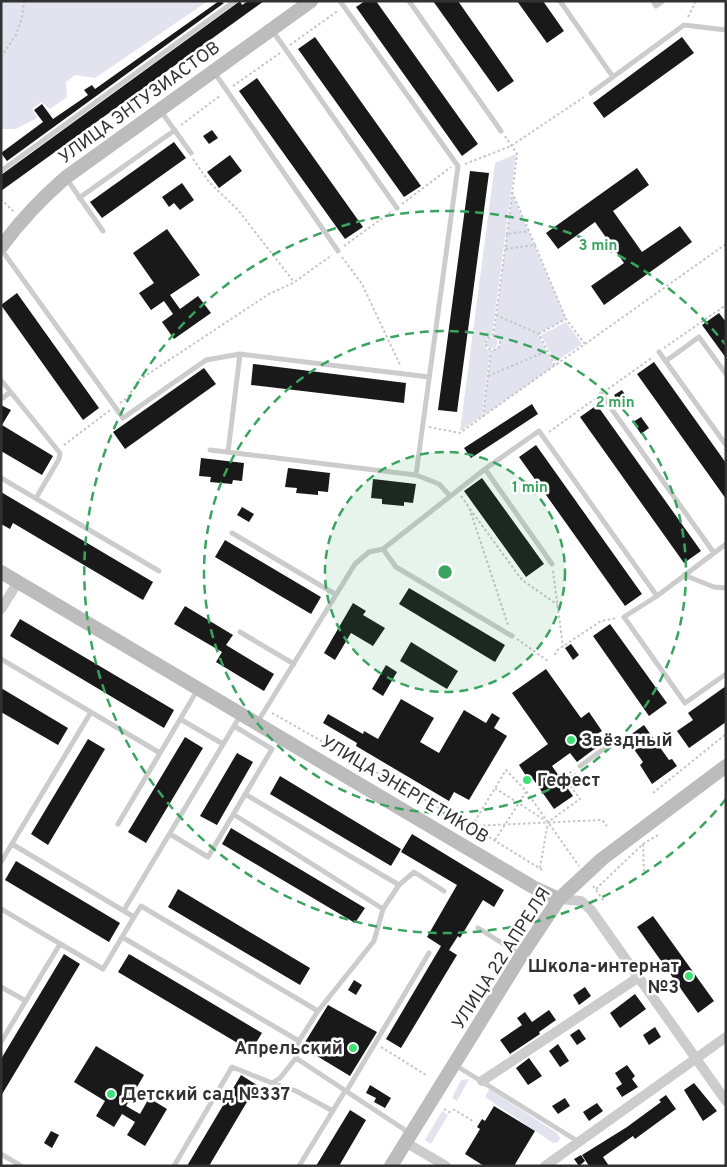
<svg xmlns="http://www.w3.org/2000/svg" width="727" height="1167" font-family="Overpass,sans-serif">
<rect width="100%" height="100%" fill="#fff"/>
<path fill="#e2e3ee" d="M1,1H208L95,78L75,75L66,82L67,97L50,109L41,102L32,109L37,118L16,129H1Z
M516,154L492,335L485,341L486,348L490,351L482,416L460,431L495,163Z
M512,194L566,319L538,334L554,366L483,416L491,351L500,346L499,339L494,335Z
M566,322L582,344L555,362L541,335Z
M486.5 343a5.5 5.5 0 1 1 11 0a5.5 5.5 0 1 1-11 0Z
M469,1079L457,1101L452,1098L461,1080Z
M489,1089L557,1133L560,1138L558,1142L553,1143L485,1097Z
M442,1111L448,1115L431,1144L425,1140Z"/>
<path fill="#191919" d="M219,1L224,3L7,161L1,153L43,122L34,110L42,104L53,119L88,95L84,90L92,85L95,89Z
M240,1L242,5L248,1H264L1,191V175Z
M365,1H376L478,144L462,156L356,7Z
M433,1H458L514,81L498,92Z
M517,1H543L564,31L547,43Z
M315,37L421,186L404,197L298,49Z
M682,37L694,53L604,118L593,103Z
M257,78L363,227L345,239L239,91Z
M212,130L218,138L209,144L203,136Z
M174,142L186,158L102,218L90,202Z
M230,155L242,171L219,188L207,172Z
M637,168L649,185L613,211L642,252L680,226L692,242L604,305L591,286L624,263L595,222L558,249L546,233Z
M470,171L489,173L457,412L438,410Z
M182,183L194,200L180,210L174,203L169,207L162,197Z
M167,229L200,275L170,295L180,309L198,296L211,313L174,339L162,322L173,314L164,301L151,310L139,293L154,283L133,253Z
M17,293L99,408L83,420L1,305Z
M719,313L726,322V358L702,325Z
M654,362L726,463V499L637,374Z
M253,364L406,383L404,403L251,385Z
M204,368L216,384L125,449L113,432Z
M622,390L630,402L622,407L614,395Z
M532,404L538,414L471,458L464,448Z
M1,405L11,410L2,425L53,456L42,475L1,451Z
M597,405L701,551L684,563L580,417Z
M641,417L649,428L641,434L633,422Z
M536,445L642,594L625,606L519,457Z
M201,458L244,463L242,481L233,480L232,484L210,482L211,477L199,476Z
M288,468L330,473L328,492L318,491V495L296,493L297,488L285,487Z
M482,478L544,564L526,577L464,491Z
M373,479L416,484L413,503L404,502V506L382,504V499L371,498Z
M1,492L153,582L143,600L13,523L10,529L1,524Z
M242,507L254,514L249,522L237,515Z
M225,540L321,597L311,614L215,557Z
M409,588L505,645L495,662L399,604Z
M353,603L366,611L363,615L385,628L373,646L351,633L335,660L324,653Z
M185,606L233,635L226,645L274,674L264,691L216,662L222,652L174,624Z
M20,619L174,710L164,728L10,636Z
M610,624L667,703L649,716L593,636Z
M411,642L458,671L447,689L400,661Z
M571,644L579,655L573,660L565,648Z
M386,665L397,672L383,696L372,689Z
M546,669L581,718L589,712L602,731L594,736L600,745L589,753L577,762L570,753L552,766L573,796L554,809L533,779L530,782L519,765L548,744L512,693Z
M726,686V722L689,748L677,731L693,720L688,713Z
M1,688L68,728L58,745L1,712Z
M401,699L434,718L420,742L439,753L464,710L486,723L492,713L500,718L494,728L507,736L469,800L454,792L449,801L356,746L357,743L323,723L328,714L363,734L364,731L378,739Z
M644,725L669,760L672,759L677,766L652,784L640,765L643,762L626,738Z
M185,737L203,748L146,843L128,832Z
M88,739L105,749L48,845L31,834Z
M237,753L253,762L217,825L200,816Z
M280,776L401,849L391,866L270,794Z
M231,828L365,908L355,923L222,844Z
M412,834L504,890L494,907L483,900L460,938L458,936L449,950L457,955L401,1048L386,1039L441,946L427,937L457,885L401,852Z
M16,861L120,923L109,942L5,880Z
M178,889L310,968L300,985L168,907Z
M653,916L714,1001L698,1013L637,927Z
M64,954L80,964L1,1096V1059Z
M129,954L262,1033L251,1051L118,972Z
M354,980L362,985L356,995L348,990Z
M585,987L591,996L579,1005L573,995Z
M635,994L646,1009L620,1028L610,1013Z
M328,1005L377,1032L350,1076L302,1047Z
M549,1010L556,1020L539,1032L540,1034L510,1054L500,1040L522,1025L517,1018L525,1012L532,1022Z
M655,1027L661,1037L649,1045L643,1035Z
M579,1029L586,1039L577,1045L570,1035Z
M558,1044L569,1061L560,1067L549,1051Z
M96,1046L144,1075L126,1106L140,1114L149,1098L167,1109L145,1146L127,1135L135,1122L122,1114L114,1127L96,1116L105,1101L74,1082Z
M529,1058L542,1076L528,1085L516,1068Z
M627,1065L635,1076L632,1079L638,1087L622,1097L616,1088L622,1084L615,1073Z
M241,1075L257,1085L209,1166H187Z
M694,1083L717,1111L703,1121L684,1090Z
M370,1085L391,1098L385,1108L374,1102L376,1098L366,1093Z
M666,1095L676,1109L635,1139L633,1136L603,1157L609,1166H589L582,1155L627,1127L661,1102L659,1100Z
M565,1098L570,1106L558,1114L552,1106Z
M597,1103L603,1111L589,1121L583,1112Z
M494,1106L535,1131L514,1166H484L465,1154L480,1129L477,1127L482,1119L485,1121Z
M350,1110L366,1120L339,1166H316Z
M51,1131L59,1135L52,1148L44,1143Z
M581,1155L585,1161L579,1166L574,1159Z"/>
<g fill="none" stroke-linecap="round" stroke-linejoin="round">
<path stroke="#c6c6c6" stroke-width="2" stroke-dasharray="2.5 2.5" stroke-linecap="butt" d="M688,17L696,1
M290,45L339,10
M1,57L16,35L22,18L24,1
M233,86L280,53
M181,125L221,95
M505,136L517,154L507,234
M193,159L209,182L238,210L294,282
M465,164L511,146L584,97
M512,192L535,245L505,249L507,234L529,231
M1,199L15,213
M402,204L451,167
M535,245L566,319
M344,246L391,212
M342,257L362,284L401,367
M496,315L539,334
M486 343a7 7 0 1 1 14 0a7 7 0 1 1-14 0Z
M493,336L505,249
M585,344L726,244
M664,348L726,305
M488,376L547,351
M608,389L653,357
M120,403L127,398L139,380L269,294L293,283L332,255
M483,417L491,351
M429,427L460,433C501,403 543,374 585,344L566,319L539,334L555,366
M549,432L596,398
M64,445L110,410
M461,496L469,507L508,625
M470,509L522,580L558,605
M553,571L563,647
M517,639L548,661
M555,655L556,651L601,621L617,618
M272,713L471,826L544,871
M495,788L546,821
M653,793L726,734
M472,826L506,770L526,791L579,866
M473,826L602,820L607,826
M495,840L526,792
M643,844L644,874
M540,868L548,822L580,799L564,777L574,770
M593,886L604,901
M596,889L643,844L658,835
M381,1047L426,1075
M444,1109L451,1113
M453,1109L473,1121"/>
<path stroke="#ccc" stroke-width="5" d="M340,1L458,166L416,475
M409,1L501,131
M560,1L613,77
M653,1L656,6L663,1
M272,30L397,208
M214,72L338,251
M591,93L684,25L726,30
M160,110L191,153
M1,171L235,1
M66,178L103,231
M79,198L175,130
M1,249L123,418L206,360L240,354
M659,352L726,445
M666,361L699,337L726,374
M1,380L60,453L59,459L36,498
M601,394L714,553
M3,398L10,392
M210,450L416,475L439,484L450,496
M228,452L240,354L429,377
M485,469L552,564
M1,478L159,571
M232,533L335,594
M726,544L657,596L624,617L685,703L726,674
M383,549L396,567L512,636
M684,575L714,587L726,588
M240,632L294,664
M1,659L160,753
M180,719L223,744
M257,723L355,564L369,552L383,549L485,469L539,431L657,596
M580,766L616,740
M245,794L399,885
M233,814L383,909L399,885L414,872L444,891
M118,824L198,689
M170,834L208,857L272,749L234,726
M12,844L134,917L141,906L318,1011
M1,862L91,712
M1,909L103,969L134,917
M124,910L240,716
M478,928L521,955
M122,937L299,1041
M1,987L26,1001
M1,1042L60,944
M296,1058L411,1134
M455,1065L579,1142
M272,1083L296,1091L333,1111
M346,1092L429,953
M1,1154L21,1166
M174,1166L232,1067L272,1083L280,1078L296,1058L299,1041L318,1011L374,941L383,909
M299,1166L345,1091"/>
<path stroke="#ccc" stroke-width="10" d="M1,609L18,582
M559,899L581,901L591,910L726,1101
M482,1081L639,977
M405,1142L446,1166
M545,1166L726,1037"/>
<path stroke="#bcbcbc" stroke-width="14" d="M1,247C20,221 41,199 65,178L311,1
M1,572L533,887L559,899
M391,1166L521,956L559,899L602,859L726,766"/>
</g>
<circle cx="445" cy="572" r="120" fill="#3aa360" fill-opacity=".12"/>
<g fill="none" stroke="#3aa360" stroke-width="2.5" stroke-dasharray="9 6">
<circle cx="445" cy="572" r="120"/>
<circle cx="445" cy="572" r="241"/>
<path d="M726 799A361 361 0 1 1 726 345"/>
</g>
<g fill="#3ee078" stroke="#fff" stroke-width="2">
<circle cx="571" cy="740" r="5"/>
<circle cx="527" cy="780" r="5"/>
<circle cx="689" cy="976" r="5"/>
<circle cx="353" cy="1048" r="5"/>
<circle cx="111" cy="1094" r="5"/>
</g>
<g text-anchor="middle" stroke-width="5" stroke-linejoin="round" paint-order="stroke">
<g font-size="18" fill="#323232" stroke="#fff">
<text transform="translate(139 102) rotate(-36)" y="6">УЛИЦА ЭНТУЗИАСТОВ</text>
<text transform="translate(405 789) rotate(31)" y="6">УЛИЦА ЭНЕРГЕТИКОВ</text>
<text transform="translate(501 958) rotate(-57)" y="6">УЛИЦА 22 АПРЕЛЯ</text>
</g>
<g font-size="18" font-weight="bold" fill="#323232" stroke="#fff" text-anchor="start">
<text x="581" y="746">Звёздный</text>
<text x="537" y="786">Гефест</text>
<text x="679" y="972" text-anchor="end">Школа-интернат<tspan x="679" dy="21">№3</tspan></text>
<text x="343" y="1054" text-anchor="end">Апрельский</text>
<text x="121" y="1100">Детский сад №337</text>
</g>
</g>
<circle cx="445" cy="572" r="8" fill="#3aa360" stroke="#fff" stroke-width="2.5"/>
<g font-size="15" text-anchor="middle" font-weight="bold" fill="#3aa360" stroke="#fff" stroke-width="5" stroke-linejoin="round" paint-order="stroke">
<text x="598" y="250">3 min</text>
<text x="615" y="407">2 min</text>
<text x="530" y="492">1 min</text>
</g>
<rect width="727" height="1167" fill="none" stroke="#323232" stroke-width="5"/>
</svg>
